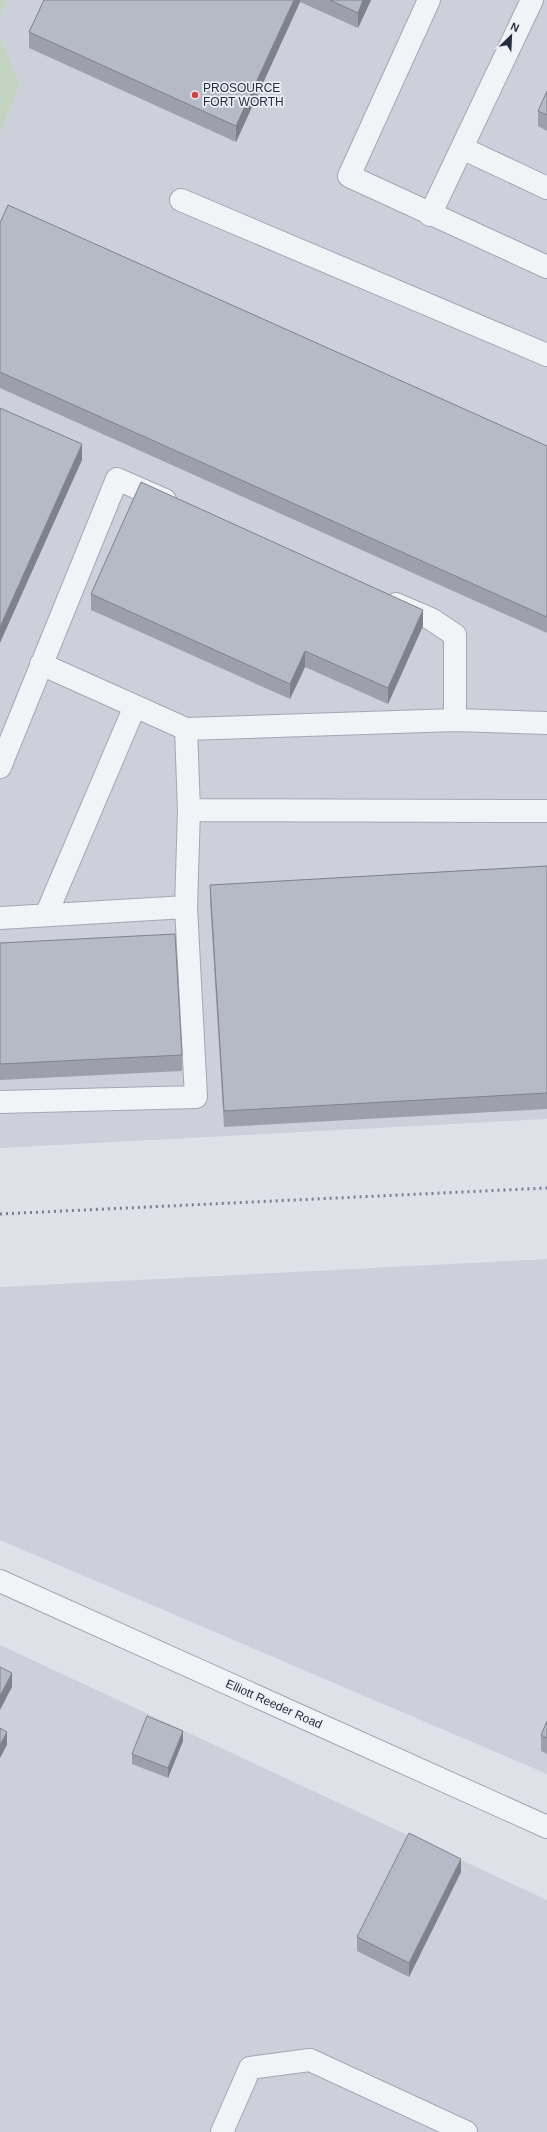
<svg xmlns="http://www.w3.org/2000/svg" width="547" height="2132" font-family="Helvetica,sans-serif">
<rect width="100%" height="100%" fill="#dfe1e9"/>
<path fill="#cdd0db" d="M7,0H547V1119L0,1148V134L20,84L0,37V18Z
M547,1259V1774L0,1540V1287Z
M0,1645L547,1900V2132H0Z"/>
<path fill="#c2d3bf" d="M0,0H7L0,18Z
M0,37L20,84L0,134Z"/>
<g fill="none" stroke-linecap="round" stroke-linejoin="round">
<defs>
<path id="minor" d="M429,0L349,176L547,267
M462,148L547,188
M181,200L547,355
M430,215L532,0
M396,604L431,619L455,635V720
M41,664L186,729L455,720L547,723
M0,767L117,479L165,500
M189,810L547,811
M186,907L189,810L186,729
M46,915L135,706
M0,918L186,907L196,1097L0,1102
M0,1581L547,1827
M222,2132L250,2068L310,2060L466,2132"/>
</defs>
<use href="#minor" stroke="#a4a7b3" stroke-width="24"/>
<use href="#minor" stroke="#f1f3f7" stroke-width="22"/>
<path stroke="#787e93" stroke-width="3" stroke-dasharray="2 4" stroke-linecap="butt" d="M0,1214L547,1188"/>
</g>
<path fill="#9da0aa" d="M44,0H371L358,28L300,2L236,142L29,48V32Z
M547,91V131L538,126V111Z
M0,223L547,446V633L0,388Z
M91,594L423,626L388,704L305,667L290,699L91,610Z
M547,866V1109L224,1127L210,901V885Z
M0,943L182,1055V1071L0,1080Z
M547,1721V1754L541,1751V1735Z
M183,1741L168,1778L132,1764V1754Z
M461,1872L409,1977L357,1951V1937Z"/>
<path fill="#7f828b" d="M294,0H300V2L236,142V126Z
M363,0H371L358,28V13Z
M82,444V460L0,643V627Z
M423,610V626L388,704V688Z
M305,651V667L290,699V684Z
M12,1673V1687L0,1710V1696Z
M183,1731V1741L168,1778V1768Z
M7,1732V1745L0,1758V1745Z
M461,1859V1872L409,1977V1963Z"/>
<path fill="#b6bac6" stroke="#7f828b" d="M44,0H294L236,126L29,32Z
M330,0H363L358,13Z
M547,91V115L538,111Z
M8,205L547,446V617L0,372V223Z
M0,408L82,444L0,627Z
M141,482L423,610L388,688L305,651L290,684L91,594Z
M547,866V1093L224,1111L210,885Z
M175,934L182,1055L0,1064V943Z
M0,1667L12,1673L0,1696Z
M147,1716L183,1731L168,1768L132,1754Z
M547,1721V1738L541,1735Z
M0,1728L7,1732L0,1745Z
M409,1833L461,1859L409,1963L357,1937Z"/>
<circle fill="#d33f42" stroke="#eef0f6" stroke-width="1.5" cx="195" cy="95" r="4"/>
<g text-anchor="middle" stroke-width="3.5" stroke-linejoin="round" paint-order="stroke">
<g font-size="12" fill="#272d40" stroke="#eef0f6" text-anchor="start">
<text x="203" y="92">PROSOURCE<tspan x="203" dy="14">FORT WORTH</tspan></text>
</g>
<g font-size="12" fill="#272d40" stroke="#eef0f6">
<text transform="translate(274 1704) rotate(24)" y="4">Elliott Reeder Road</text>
</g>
</g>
<g transform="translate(511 36) rotate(24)" stroke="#eef0f6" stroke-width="3" paint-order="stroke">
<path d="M0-3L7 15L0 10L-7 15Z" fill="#272d40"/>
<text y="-6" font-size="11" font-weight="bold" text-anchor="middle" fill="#272d40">N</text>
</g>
</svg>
